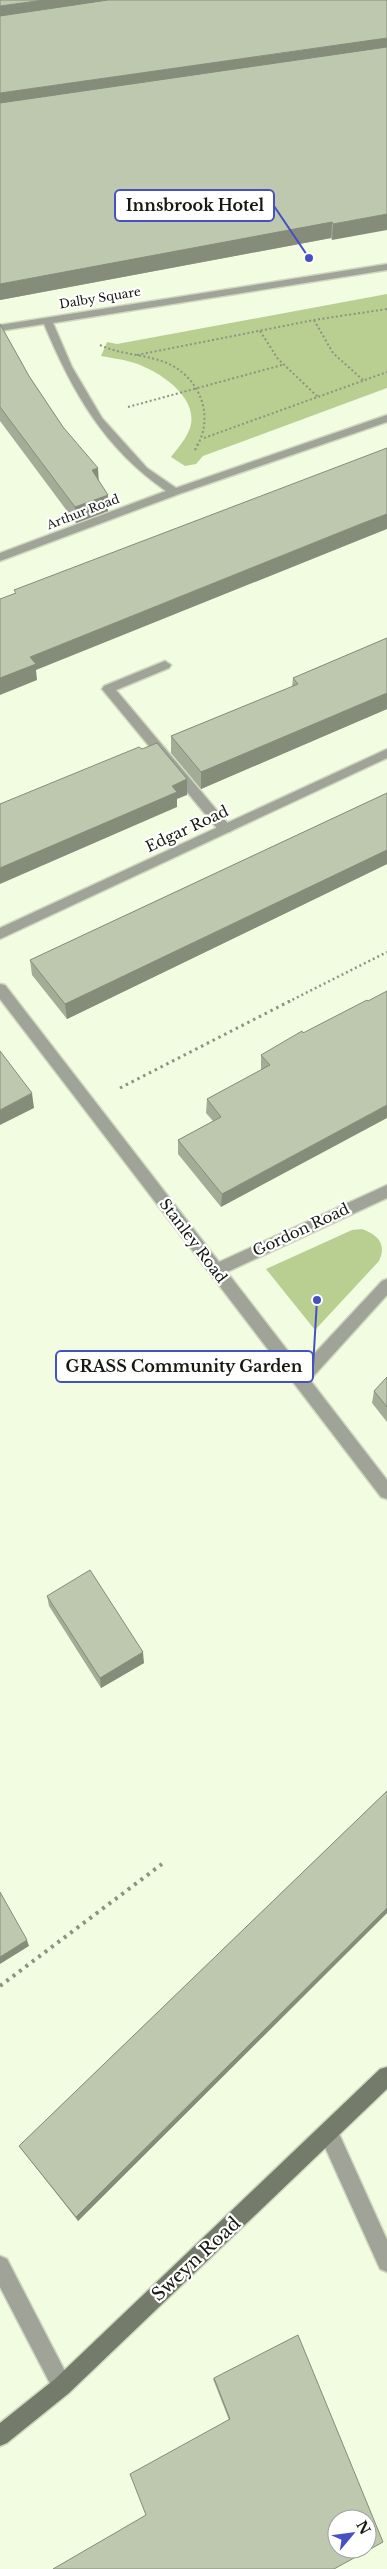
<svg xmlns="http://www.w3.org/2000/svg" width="387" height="2569" font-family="'Libre Baskerville',serif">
<rect width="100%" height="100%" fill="#f2fce1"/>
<path fill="#b9cf91" d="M387,294V388L203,456L196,464L185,466L171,457C178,448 186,439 190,428C200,396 156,369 131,362C121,359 111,358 101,356L107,342L117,344Z
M362,1229C378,1235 387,1244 379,1261L315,1330L266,1269L352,1230Z"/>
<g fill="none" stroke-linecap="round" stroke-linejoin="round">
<defs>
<path id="lane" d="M165,661L171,665L169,668L116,690L230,826L231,829L230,832H220L102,689L104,686Z"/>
<path id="street" d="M387,264V270L53,323L72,367L102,418L147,468L176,488L387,415V422L179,494L0,561V553L166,491C104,448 73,393 44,324L0,331V325Z
M387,749V758L0,939V928Z
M0,984L5,985L219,1262L387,1185V1198L227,1272L301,1368L382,1281L387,1279V1295L310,1380L387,1480V1499L381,1497L0,999Z
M329,2124L336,2127L387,2240V2272L380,2269L319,2134L322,2127Z
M0,2256L7,2259L69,2379L72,2386L69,2393L62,2396L55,2393L0,2287Z"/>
<path id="secondary" d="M387,2067V2089L69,2393L7,2443L0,2446V2423L55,2379L380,2069Z"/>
</defs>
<use href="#lane" stroke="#cfd8bf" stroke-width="3"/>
<use href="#street" stroke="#cfd8bf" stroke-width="3"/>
<use href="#secondary" stroke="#cfd8bf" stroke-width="3"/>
<path stroke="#8c9380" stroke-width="2" stroke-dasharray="2 2.5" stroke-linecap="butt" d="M314,320L333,353L363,380
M260,331L278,359L318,397
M100,345C121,355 145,354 167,363C199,377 215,415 197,446
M137,355L314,320L387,309
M128,407L282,365
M204,438L387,372"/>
<path stroke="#8c9380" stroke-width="2.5" stroke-dasharray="2 3" stroke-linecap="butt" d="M195,450L198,444
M288,1002L387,952"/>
<path stroke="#8c9380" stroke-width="3" stroke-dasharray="2.5 4" stroke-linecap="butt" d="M120,1088L290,1001"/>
<path stroke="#8c9380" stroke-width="4" stroke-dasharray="3 5" stroke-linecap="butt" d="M0,1986L162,1864"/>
<use href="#lane" fill="#9fa398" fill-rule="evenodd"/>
<use href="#street" fill="#9fa398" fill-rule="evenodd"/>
<use href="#secondary" fill="#757b6b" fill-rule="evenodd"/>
</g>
<path fill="#a3ac96" d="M387,0L332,240L331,238L0,300Z
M0,324L29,376L99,481L108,511L76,523L0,421Z
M387,638V709L201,789L171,753V736L292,687L293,678Z
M387,793V864L67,1019L32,975L30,960Z
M303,1033L221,1207L178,1154V1140L213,1121L206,1113L207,1099L261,1070V1055Z
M387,1377V1422L372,1403L374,1391Z
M47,1596L144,1663L101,1688L49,1606Z
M387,1791V1913L78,2221L22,2150L19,2146Z
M214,2378L334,2569L146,2515L229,2420L213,2379Z"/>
<path fill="#858c7a" d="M44,0H150L0,22V6Z
M387,38V53L0,109V93Z
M387,214V230L332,240L333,224Z
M332,222L331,238L0,300V284Z
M98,468L99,484L92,470Z
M108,495V511L76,523L75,507Z
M387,514V529L362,539L36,670L37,680L0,695V678L30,657L363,523Z
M387,693V709L201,789V772Z
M187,779V795L177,799V807L0,884V868L172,786Z
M387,850V864L67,1019L65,1004Z
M32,1093L34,1108L0,1125V1110Z
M387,1105V1118L221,1207L222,1194Z
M143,1652L144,1663L101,1688L100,1678Z
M387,1908V1913L78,2221L76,2217Z
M27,1940L29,1946L0,1964V1957Z"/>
<path fill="#bec8ae" stroke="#858c7a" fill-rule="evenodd" d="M0,0H44L0,6Z
M108,0H387V38L0,93V16Z
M387,47V214L333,224L332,222L0,284V103Z
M0,324L29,376L63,427L98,468L92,470L108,495L75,507L0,407Z
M387,448V514L363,523L30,657L36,664L0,678V599L16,593L14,590Z
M387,638V693L201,772L171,736L298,684L293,678Z
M157,743L187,779L172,786L177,792L0,868V804L139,747L142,749Z
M387,793V850L65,1004L30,960Z
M387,991V1105L222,1194L178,1140L221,1117L207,1099L270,1065L261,1055L302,1031L303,1033L367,1000L368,1001Z
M0,1051L32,1093L0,1110Z
M387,1377V1407L374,1391Z
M90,1570L143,1652L100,1678L47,1596Z
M387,1791V1908L76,2217L19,2146Z
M0,1892L27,1940L0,1957Z
M298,2335L383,2542L334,2569H53L146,2515L130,2474L230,2419L214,2378ZM337,2519H367V2549H337Z"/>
<g text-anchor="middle" stroke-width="4.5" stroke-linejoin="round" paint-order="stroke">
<g font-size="12" fill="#15190f" stroke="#fff">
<text transform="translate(100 298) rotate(-9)" y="4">Dalby Square</text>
<text transform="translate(83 512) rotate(-21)" y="4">Arthur Road</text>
</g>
<g font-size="15" fill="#15190f" stroke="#fff">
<text transform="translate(187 829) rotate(-25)" y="5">Edgar Road</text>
<text transform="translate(301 1230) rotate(-25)" y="5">Gordon Road</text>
<text transform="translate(193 1241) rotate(53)" y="5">Stanley Road</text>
</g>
<g font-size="18" fill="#15190f" stroke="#fff">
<text transform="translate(196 2259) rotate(-43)" y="6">Sweyn Road</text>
</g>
</g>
<path fill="none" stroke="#4550c4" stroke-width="2" d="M309 258L274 206M317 1300L313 1367"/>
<g fill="#4550c4" stroke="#fff" stroke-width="2">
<circle cx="309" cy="258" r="5"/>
<circle cx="317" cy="1300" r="5"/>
</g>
<g fill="#fff" stroke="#4550c4" stroke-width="2">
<rect x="115" y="190" width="159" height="31" rx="5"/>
<rect x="56" y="1351" width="257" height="31" rx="5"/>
</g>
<g font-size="16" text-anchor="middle" font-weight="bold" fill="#15190f">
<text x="195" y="211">Innsbrook Hotel</text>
<text x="184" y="1372">GRASS Community Garden</text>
</g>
<g transform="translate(352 2534) rotate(61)"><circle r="24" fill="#ffffff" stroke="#a1a39f"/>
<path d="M0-4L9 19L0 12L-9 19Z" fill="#4550c4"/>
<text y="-8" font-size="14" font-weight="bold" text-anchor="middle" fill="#15190f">N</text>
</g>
</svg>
